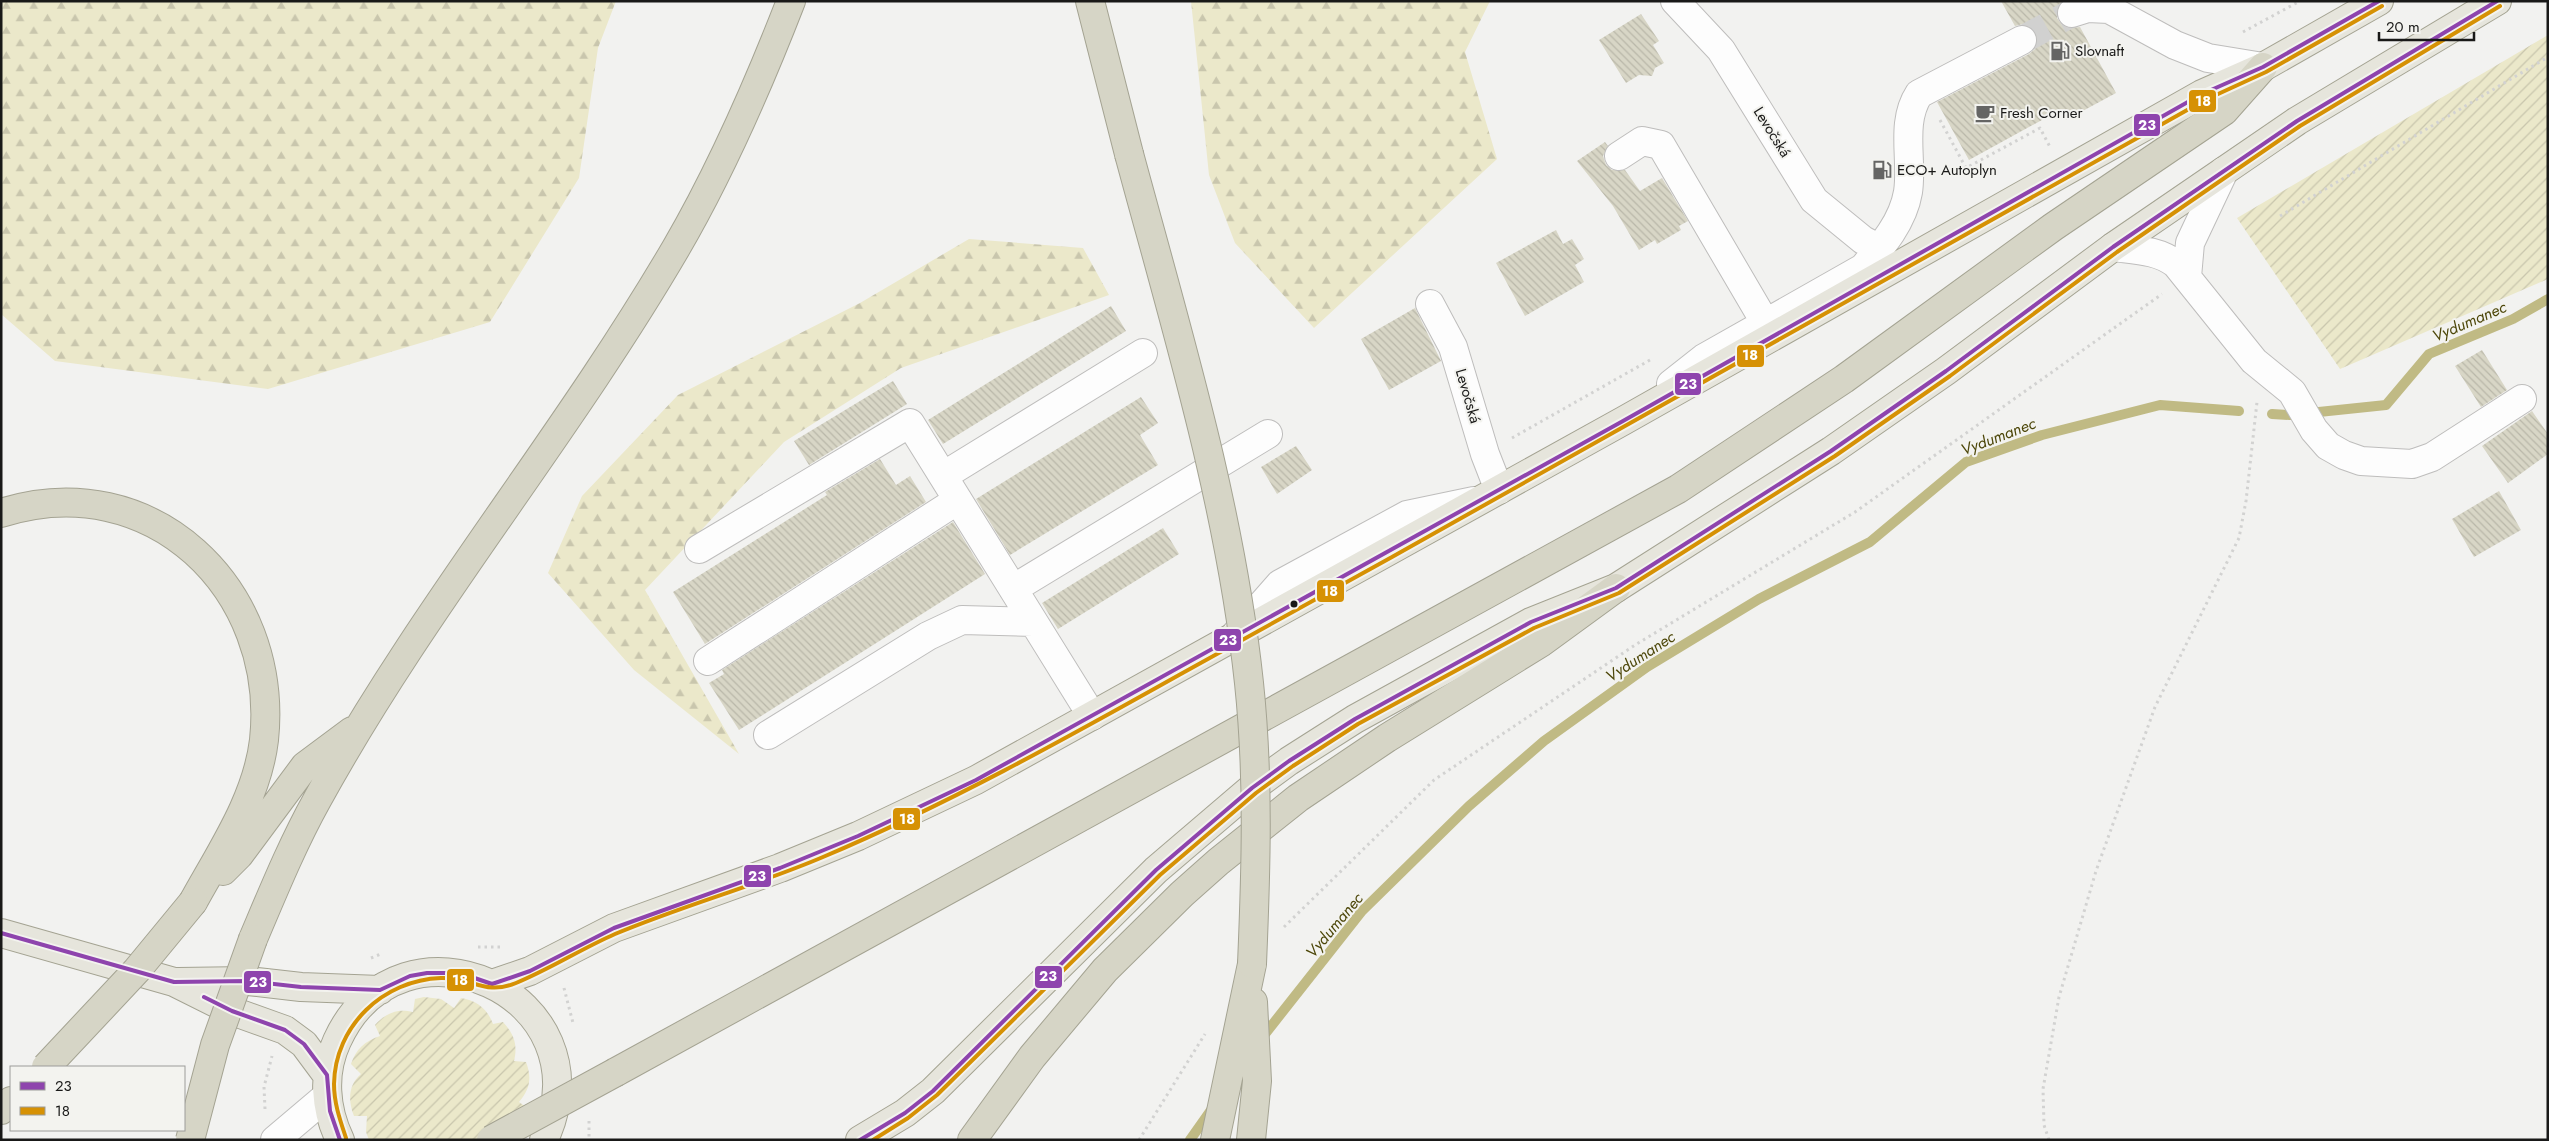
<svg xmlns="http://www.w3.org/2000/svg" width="2549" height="1141" font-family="Jost,sans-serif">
<defs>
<pattern id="forest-firs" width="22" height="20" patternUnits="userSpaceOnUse" patternTransform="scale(1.25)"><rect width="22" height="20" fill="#ebe8ca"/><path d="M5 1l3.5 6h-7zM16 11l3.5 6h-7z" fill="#c9c6ad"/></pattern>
<pattern id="garden-furrows" width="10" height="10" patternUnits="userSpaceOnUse" patternTransform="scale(1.25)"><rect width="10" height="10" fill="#ebe8ca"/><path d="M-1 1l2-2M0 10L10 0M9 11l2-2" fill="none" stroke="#c9c6ad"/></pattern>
<pattern id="building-back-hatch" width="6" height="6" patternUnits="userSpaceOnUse" patternTransform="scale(1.25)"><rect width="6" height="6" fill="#d8d6c6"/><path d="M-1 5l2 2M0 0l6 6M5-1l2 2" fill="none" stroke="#b9b7a9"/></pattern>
</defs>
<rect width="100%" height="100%" fill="#f2f2f0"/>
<path fill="url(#forest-firs)" d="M1,1H616L598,48L579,178L490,322L268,389L55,361L1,314Z
M1191,1H1490L1465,52L1497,159L1314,328L1235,243L1209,175Z
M969,239L1083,248L1109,295L901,368L784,442L645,590L739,754L634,670L548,573L582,496L678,395L860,303Z"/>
<path fill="url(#garden-furrows)" d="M2548,35V279L2340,369L2237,218Z
M424,997L441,999L454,1008L461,998C477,1001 487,1008 493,1024L503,1022C514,1034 518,1045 514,1061L526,1062C532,1078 530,1089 519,1102L530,1110L503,1140H369L366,1132L367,1116H354C348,1101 348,1085 361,1074L351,1064C356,1049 365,1041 380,1036L375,1025C386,1013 397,1008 413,1012L415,999Z"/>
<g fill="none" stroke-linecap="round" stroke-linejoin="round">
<path stroke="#c0ba84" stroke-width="10" d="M2272,414L2290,415L2386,405L2429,354L2513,319L2548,299
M1261,1039L1362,911L1469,806L1544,741L1647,667L1759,599L1870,542L1966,462L2042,435L2160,405L2239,411
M1190,1140L1214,1106"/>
</g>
<path fill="url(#building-back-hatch)" d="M2001,1H2062L2057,9V18L2062,25L2068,28L2080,27L2116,93L2066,120L2060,110L1969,160L1937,102L2029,54L2035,49L2038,41L2036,33L2031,27L2023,24L2015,26Z
M1641,14L1659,41L1653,45L1664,63L1655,68L1652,76L1639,75L1626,83L1599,40Z
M1605,142L1608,146L1603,156L1606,165L1612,170H1625L1640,191L1662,178L1688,221L1679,226L1681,230L1657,244L1655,240L1639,250L1613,206L1577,161Z
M1556,230L1563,244L1572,239L1584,259L1575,265L1584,282L1525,316L1496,263Z
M1111,306L1126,331L943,444L928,420Z
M1415,308L1441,361L1389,390L1361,339Z
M2482,350L2507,390L2481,407L2455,366Z
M893,381L907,404L809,465L794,441Z
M1141,397L1158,423L1140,435L1158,465L1010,555L976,499Z
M2532,411L2548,434V454L2508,483L2482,446Z
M1296,446L1312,470L1277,494L1261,467Z
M880,459L896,485L910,476L926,502L705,644L673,592L827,495L825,492Z
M2499,491L2521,530L2474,557L2452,519Z
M953,522L985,574L739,730L709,683L724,674L722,670Z
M1163,528L1179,554L1058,629L1042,603Z"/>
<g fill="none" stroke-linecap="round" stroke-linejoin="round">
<path stroke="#d1d1d0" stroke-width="28" stroke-dasharray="28 14" stroke-linecap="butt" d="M2022,40L2072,13"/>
<defs>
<path id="minor" d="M1675,1L1721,50L1814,200L1863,240L1880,249
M2072,13L2088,8L2109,9L2175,45L2208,58L2263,67
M1619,156L1642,141L1661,145L1766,324
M2113,247C2136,250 2158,250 2176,264L2254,361L2292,392L2314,430L2328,446L2344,455L2361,461L2412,464L2432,457L2522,399
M2187,277L2190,243L2224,171
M1430,304L1453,347L1485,454L1499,490
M1671,384L1704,358L1863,268C1882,246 1903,222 1908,192C1913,160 1900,123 1919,94L2022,40
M943,476L1143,353
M699,549L910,423L1092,716
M1013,589L1268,434
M1236,634L1280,584L1407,515L1474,501
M708,661L958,500
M768,735L928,636L962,620L1033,622
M275,1140L327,1096"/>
<path id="major" d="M1,933L174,982L232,1011L285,1030L304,1044L327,1075
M178,982L248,981L301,987L380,990
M492,984L530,971L614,928L780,868L858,836L976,780L1623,421L2202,94L2263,67L2379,1
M340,1140C325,1109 322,1073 337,1041C400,902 611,993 544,1140
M860,1140L905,1113L933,1091L1156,870L1252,788L1289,761L1355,719L1531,622L1616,588L1831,451L1946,371L2113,247L2297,121L2497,1"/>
<path id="highway" d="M1090,1L1129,154
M1,513C151,465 280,589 264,740C257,799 221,851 193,902
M223,871L239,855L305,766L352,731
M253,939C273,892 292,845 317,800C423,607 565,438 676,248C722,169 758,86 791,1
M616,1072L1678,489L1844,379L2053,227L2224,111L2263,67
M1,1110L11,1101
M972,1140L1032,1057L1105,970L1182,894L1218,862L1298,798L1387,738L1542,642L1616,588
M1215,1140L1252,964
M1251,1140L1257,1081L1253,1002"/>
</defs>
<use href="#minor" stroke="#bebdbc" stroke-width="30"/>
<use href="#major" stroke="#a4a392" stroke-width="30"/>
<use href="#highway" stroke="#a4a392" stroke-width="30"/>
<path stroke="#d2d2d1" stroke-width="3" stroke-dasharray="2.5 4" stroke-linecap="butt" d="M2243,32L2300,1
M1940,120L1966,168L2040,128L2050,147
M2280,216L2548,57
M1512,438L1650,360
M1284,927L1434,780L1635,645L1855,512L2162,294
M478,947H502
M371,958L383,953
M564,988L573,1023
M265,1109L264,1087L272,1056
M589,1121V1140
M1139,1140L1205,1034
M2049,1140L2044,1125L2043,1089L2059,997L2096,871L2155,707L2239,538L2246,501L2257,402"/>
<use href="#minor" stroke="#fdfdfd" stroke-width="28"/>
<use href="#major" stroke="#e6e5dc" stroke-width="28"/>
<use href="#highway" stroke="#d6d5c6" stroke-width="28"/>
<defs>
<path id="highway-bridge" d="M1129,154C1176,328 1230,504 1249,683C1259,777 1256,870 1252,964
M46,1067L137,970L193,902
M190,1140L215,1045L253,939
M491,1140L616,1072"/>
</defs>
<use href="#highway-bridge" stroke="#a4a392" stroke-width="30" stroke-linecap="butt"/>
<use href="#highway-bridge" stroke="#d6d5c6" stroke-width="28"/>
<defs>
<path id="bus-1" d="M1,933L174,982L248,981L301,987L380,990L410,976L427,973H460L492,984L530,971L614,928L780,868L858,836L976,780L1623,421L2202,94L2263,67L2379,1
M204,997L232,1011L285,1030L304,1044L327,1075L330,1111L340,1140
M860,1140L905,1113L933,1091L1156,870L1252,788L1289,761L1355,719L1531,622L1616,588L1831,451L1946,371L2113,247L2297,121L2497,1"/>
<path id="bus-2" d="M346,1138C340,1120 334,1103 334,1084C335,1026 383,980 441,978C473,977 484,996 516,983C550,969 581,949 615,934C684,905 755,886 823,857C946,805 1063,740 1179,675C1250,635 1321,596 1392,557C1663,405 1934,252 2205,100L2266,72L2382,6
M873,1140L908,1118L937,1095L1160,875L1256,793L1293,766L1358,724L1534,628L1619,593L1835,456L1950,376L2117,252L2300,126L2500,6"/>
</defs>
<use href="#bus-1" stroke="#f3f3ef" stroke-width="8"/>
<use href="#bus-2" stroke="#f3f3ef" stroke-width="8"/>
<use href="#bus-1" stroke="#8e44ad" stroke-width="4"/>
<use href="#bus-2" stroke="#d69104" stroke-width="4"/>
</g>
<defs>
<symbol id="fuel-bare" viewBox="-9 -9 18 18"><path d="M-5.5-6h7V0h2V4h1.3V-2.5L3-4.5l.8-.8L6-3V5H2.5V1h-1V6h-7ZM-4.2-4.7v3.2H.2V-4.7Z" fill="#656564" stroke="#f3f3ef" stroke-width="2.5" paint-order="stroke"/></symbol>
<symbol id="cafe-bare" viewBox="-9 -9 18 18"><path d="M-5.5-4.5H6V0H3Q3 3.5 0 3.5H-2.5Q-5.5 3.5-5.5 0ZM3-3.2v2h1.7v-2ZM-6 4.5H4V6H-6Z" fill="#656564" stroke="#f3f3ef" stroke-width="2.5" paint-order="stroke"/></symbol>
</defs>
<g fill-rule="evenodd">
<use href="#fuel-bare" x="2046" y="37" width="28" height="28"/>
<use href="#cafe-bare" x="1971" y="99" width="28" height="28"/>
<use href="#fuel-bare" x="1868" y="156" width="28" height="28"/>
</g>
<circle fill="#191918" stroke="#f3f3ef" stroke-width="2" cx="1294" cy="604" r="4.5"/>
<g text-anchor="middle" stroke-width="4" stroke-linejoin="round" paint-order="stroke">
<g font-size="15" fill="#191918" stroke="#f3f3ef" text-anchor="start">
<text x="2075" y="56">Slovnaft</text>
<text x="2000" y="118">Fresh Corner</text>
<text x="1897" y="175">ECO+ Autoplyn</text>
</g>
<g font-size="15" fill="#191918" stroke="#f3f3ef">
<text transform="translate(1772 132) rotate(58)" y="5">Levočská</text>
<text transform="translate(1468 396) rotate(74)" y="5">Levočská</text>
</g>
<g font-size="16" font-style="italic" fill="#4d470a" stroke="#f3f3ef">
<text transform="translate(2469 321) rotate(-23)" y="6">Vydumanec</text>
<text transform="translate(1998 436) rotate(-21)" y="6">Vydumanec</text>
<text transform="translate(1640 656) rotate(-33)" y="6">Vydumanec</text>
<text transform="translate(1334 925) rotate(-50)" y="6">Vydumanec</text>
</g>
</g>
<g stroke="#f3f3ef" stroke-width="2">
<rect x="2188" y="89" width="29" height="24" rx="5" fill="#d69104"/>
<rect x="2133" y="113" width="28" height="24" rx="5" fill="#8e44ad"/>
<rect x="1736" y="344" width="29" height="24" rx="5" fill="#d69104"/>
<rect x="1674" y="372" width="28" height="24" rx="5" fill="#8e44ad"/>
<rect x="1316" y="579" width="29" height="24" rx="5" fill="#d69104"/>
<rect x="1213" y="628" width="29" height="24" rx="5" fill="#8e44ad"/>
<rect x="892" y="807" width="29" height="24" rx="5" fill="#d69104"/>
<rect x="743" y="864" width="29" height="24" rx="5" fill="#8e44ad"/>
<rect x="1034" y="965" width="29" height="24" rx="5" fill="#8e44ad"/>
<rect x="446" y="968" width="29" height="24" rx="5" fill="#d69104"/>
<rect x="243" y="970" width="29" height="24" rx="5" fill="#8e44ad"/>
</g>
<g font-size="14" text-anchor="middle" font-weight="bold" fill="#fff">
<text x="2203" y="106">18</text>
<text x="2147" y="130">23</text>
<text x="1750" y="360">18</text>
<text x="1688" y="389">23</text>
<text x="1330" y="596">18</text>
<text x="1228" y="645">23</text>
<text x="907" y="824">18</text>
<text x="757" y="881">23</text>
<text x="1048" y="981">23</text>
<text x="460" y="985">18</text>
<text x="258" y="987">23</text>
</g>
<rect width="2549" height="1141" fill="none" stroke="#191918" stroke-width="5"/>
<rect x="10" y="1066" width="175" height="65" fill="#f3f3ef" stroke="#9c9c99"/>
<rect x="20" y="1082" width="25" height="8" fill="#8e44ad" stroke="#9c9c99"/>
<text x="55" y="1091" font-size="15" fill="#191918">23</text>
<rect x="20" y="1107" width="25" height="8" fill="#d69104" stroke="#9c9c99"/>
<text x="55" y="1116" font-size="15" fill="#191918">18</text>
<path d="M2379 32v8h95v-8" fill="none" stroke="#191918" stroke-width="2.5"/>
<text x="2386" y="32" font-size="15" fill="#191918" stroke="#f3f3ef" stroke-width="4" paint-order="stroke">20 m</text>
</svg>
